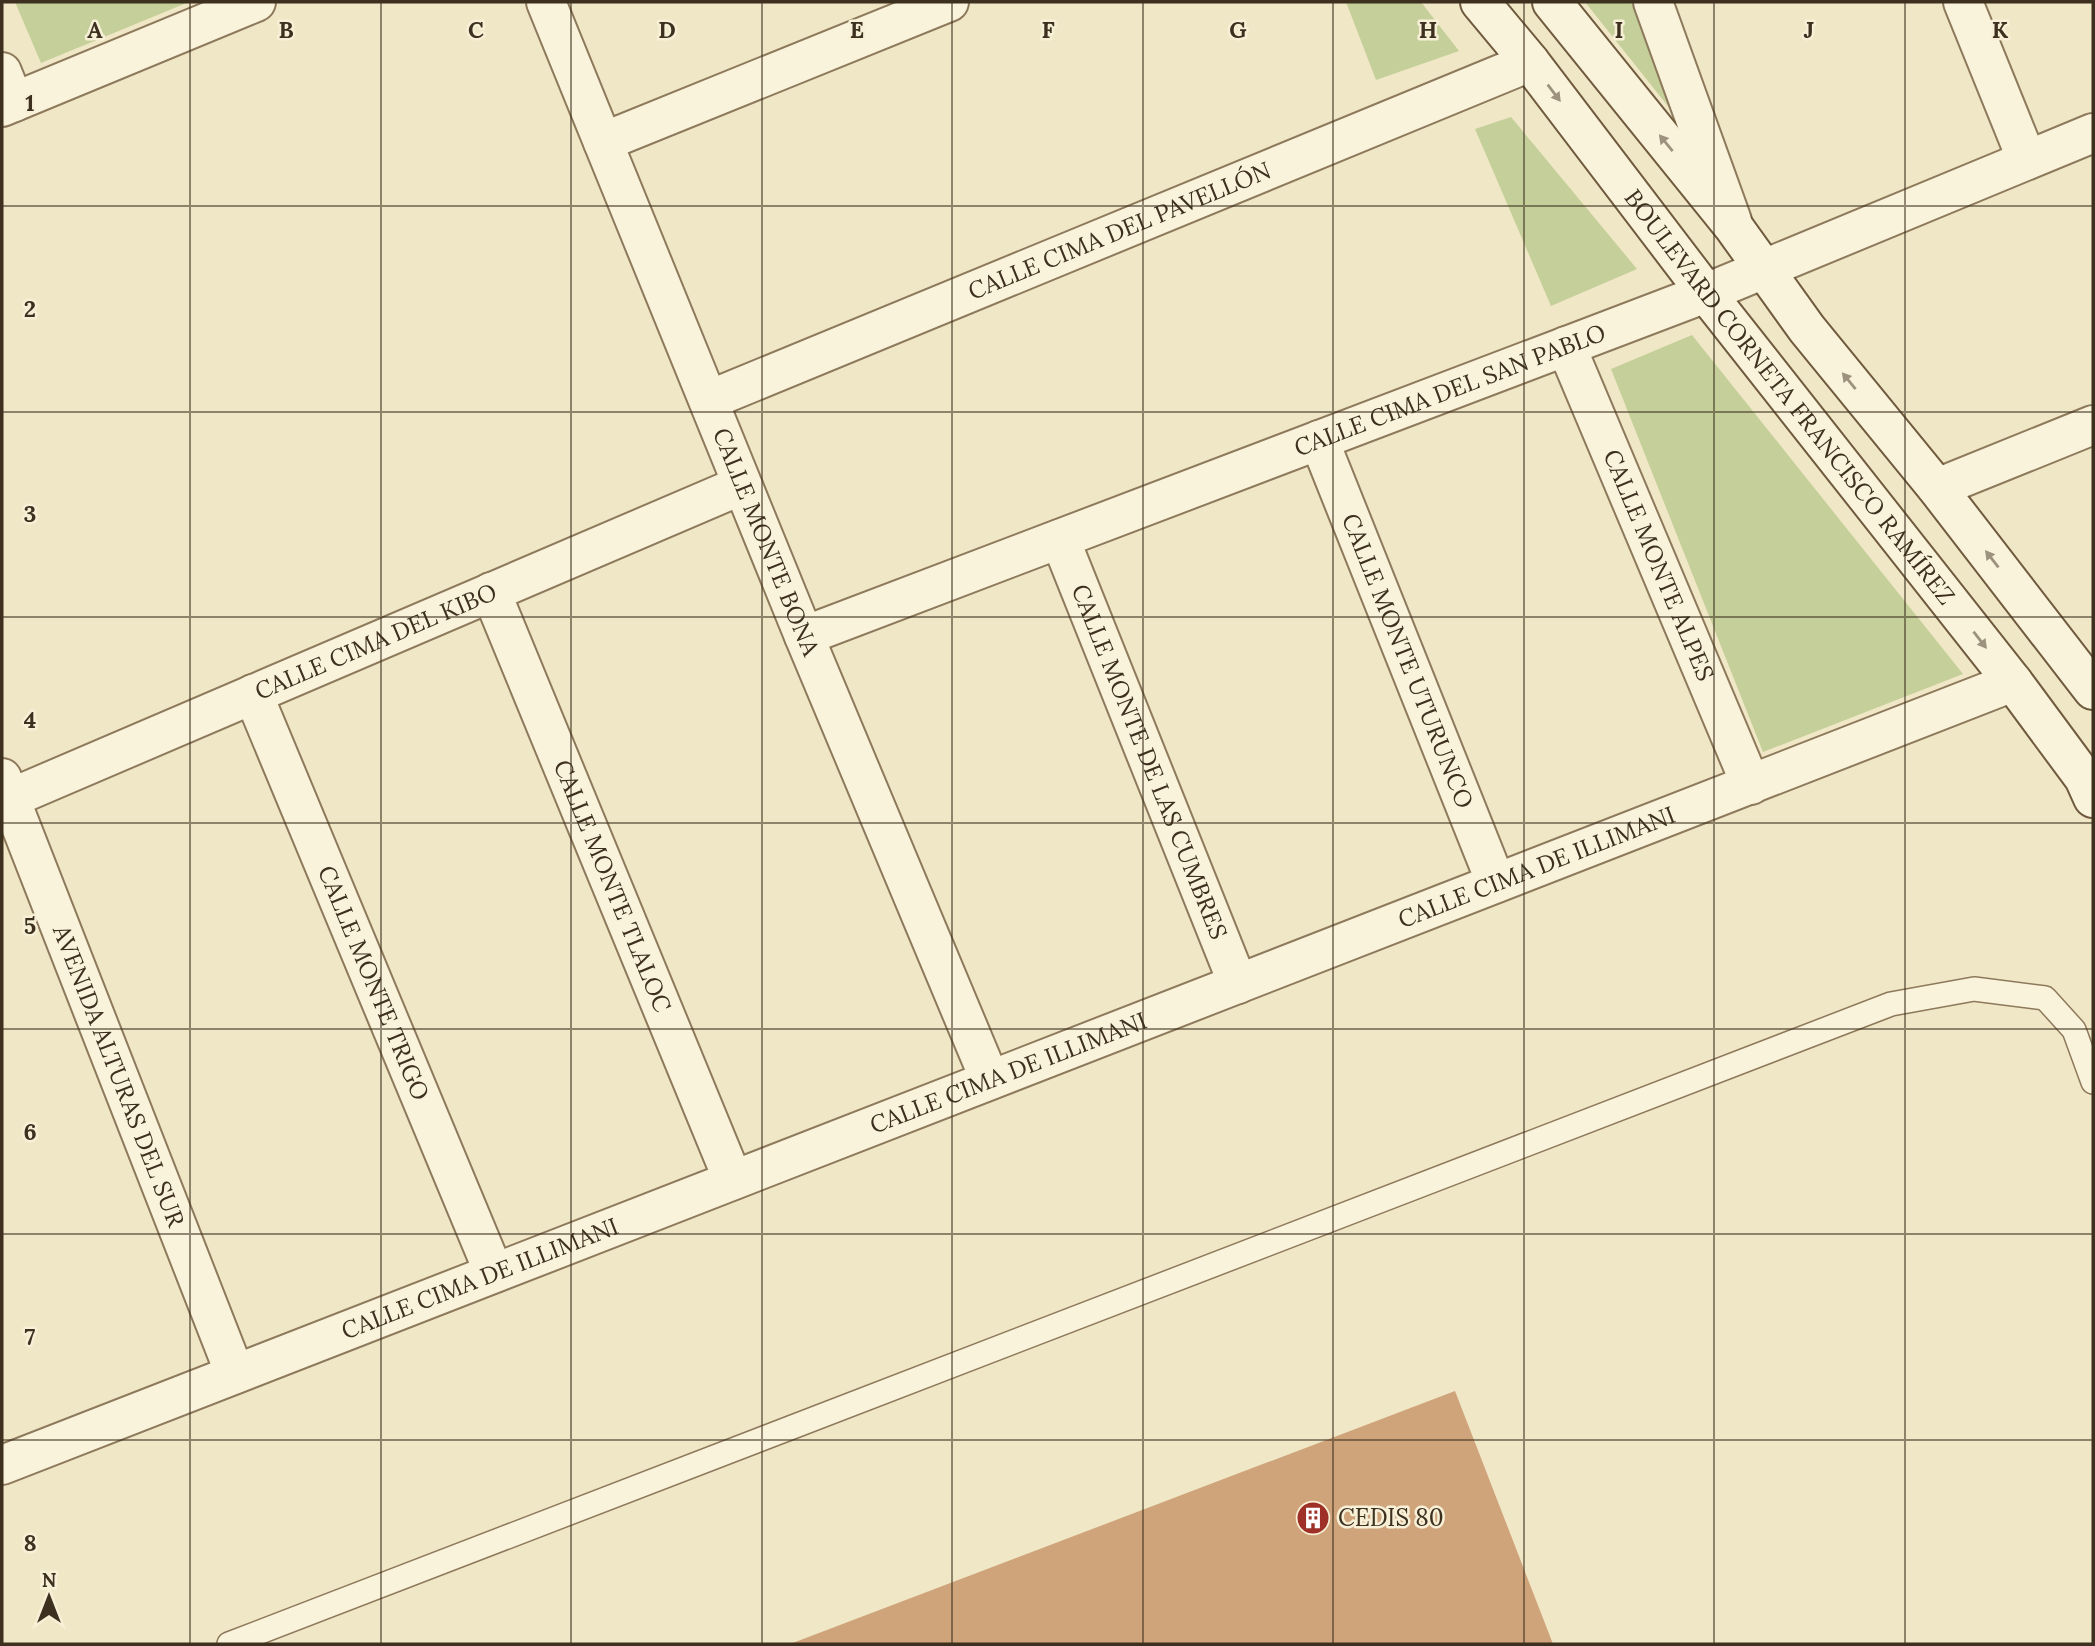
<svg xmlns="http://www.w3.org/2000/svg" width="2095" height="1646" font-family="Lora,serif">
<rect width="100%" height="100%" fill="#f0e7c6"/>
<path fill="#c5cf99" d="M15,2H189L41,63Z
M1346,2H1421L1459,51L1376,80Z
M1585,2H1631L1679,120Z
M1511,117L1637,269L1551,306L1475,129Z
M1692,335L1963,674L1763,752L1611,369Z"/>
<path fill="#d0a47b" d="M1455,1391L1553,1644H790Z"/>
<g fill="none" stroke-linecap="round" stroke-linejoin="round">
<defs>
<path id="lane" d="M229,1644L1891,1004L1974,989L2045,998L2074,1030L2093,1082"/>
<g id="street">
<path id="s1" d="M546,2L804,636L990,1080"/>
<path d="M1653,2L1732,221"/>
<path d="M1963,2L2027,160"/>
<path d="M2,72L14,102"/>
<path d="M2,107L256,2"/>
<path d="M603,142L949,2"/>
<path id="s2" d="M1566,346L1751,785"/>
<path id="s3" d="M709,400L1530,62"/>
<path id="s4" d="M1319,440L1496,883"/>
<path d="M1937,488L2093,425"/>
<path id="s5" d="M1060,539L1238,984"/>
<path id="s6" d="M491,592L733,1180"/>
<path id="s7" d="M804,636L1706,293L2093,133"/>
<path id="s8" d="M253,694L494,1273"/>
<path id="s9" d="M2,778L235,1374"/>
<path id="s10" d="M11,798L742,485"/>
<path id="s11" d="M2,1465L2013,682"/>
</g>
<g id="secondary">
<path id="s12" d="M1480,2L1530,62L1706,293L2013,682L2084,778L2093,798"/>
<path d="M1552,2L1733,226L1807,329L1937,488L2093,690"/>
</g>
</defs>
<use href="#lane" stroke="#8d795b" stroke-width="26"/>
<use href="#street" stroke="#8d795b" stroke-width="42"/>
<use href="#secondary" stroke="#6f5a3e" stroke-width="42"/>
<use href="#lane" stroke="#faf3db" stroke-width="23"/>
<use href="#street" stroke="#faf3db" stroke-width="38"/>
<use href="#secondary" stroke="#faf3db" stroke-width="38"/>
</g>
<defs><path id="oneway-solid" d="M-6-.8H1V-3.2L6.5 0L1 3.2V.8H-6Z" transform="scale(1.75)"/></defs>
<g fill="#9c927d">
<use href="#oneway-solid" transform="translate(1554 93) rotate(53)"/>
<use href="#oneway-solid" transform="translate(1666 143) rotate(-129)"/>
<use href="#oneway-solid" transform="translate(1849 381) rotate(-129)"/>
<use href="#oneway-solid" transform="translate(1992 559) rotate(-128)"/>
<use href="#oneway-solid" transform="translate(1980 640) rotate(52)"/>
</g>
<path fill="none" stroke="#3d301f" stroke-width="2" stroke-opacity="0.55" d="M190,2V1644M381,2V1644M571,2V1644M762,2V1644M952,2V1644M1143,2V1644M1333,2V1644M1524,2V1644M1714,2V1644M1905,2V1644M2,206H2093M2,412H2093M2,617H2093M2,823H2093M2,1029H2093M2,1234H2093M2,1440H2093"/>
<defs>
<symbol id="building-disc" viewBox="-11 -11 22 22"><circle r="9.5" fill="#9f3028" stroke="#f7f0d7"/><path d="M-4-6H4V6H1V3H-1V6H-4ZM-2.5-4.3h1.7v1.8h-1.7ZM.8-4.3h1.7v1.8H.8ZM-2.5-1h1.7V.8h-1.7ZM.8-1h1.7V.8H.8Z" fill="#fff"/></symbol>
</defs>
<g fill-rule="evenodd">
<use href="#building-disc" x="1294" y="1499" width="38" height="38"/>
</g>
<g text-anchor="middle" stroke-width="5" stroke-linejoin="round" paint-order="stroke">
<g font-size="24" fill="#3d301f" stroke="#f7f0d7">
<text dy="8" stroke="none"><textPath href="#s3" startOffset="444">CALLE CIMA DEL PAVELLÓN</textPath></text>
<text dy="8" stroke="none"><textPath href="#s7" startOffset="691">CALLE CIMA DEL SAN PABLO</textPath></text>
<text dy="8" stroke="none"><textPath href="#s12" startOffset="502">BOULEVARD CORNETA FRANCISCO RAMÍREZ</textPath></text>
<text dy="8" stroke="none"><textPath href="#s1" startOffset="583">CALLE MONTE BONA</textPath></text>
<text dy="8" stroke="none"><textPath href="#s2" startOffset="238">CALLE MONTE ALPES</textPath></text>
<text dy="8" stroke="none"><textPath href="#s10" startOffset="397">CALLE CIMA DEL KIBO</textPath></text>
<text dy="8" stroke="none"><textPath href="#s4" startOffset="238">CALLE MONTE UTURUNCO</textPath></text>
<text dy="8" stroke="none"><textPath href="#s5" startOffset="240">CALLE MONTE DE LAS CUMBRES</textPath></text>
<text dy="8" stroke="none"><textPath href="#s11" startOffset="1647">CALLE CIMA DE ILLIMANI</textPath></text>
<text dy="8" stroke="none"><textPath href="#s6" startOffset="318">CALLE MONTE TLALOC</textPath></text>
<text dy="8" stroke="none"><textPath href="#s8" startOffset="313">CALLE MONTE TRIGO</textPath></text>
<text dy="8" stroke="none"><textPath href="#s11" startOffset="1080">CALLE CIMA DE ILLIMANI</textPath></text>
<text dy="8" stroke="none"><textPath href="#s9" startOffset="320">AVENIDA ALTURAS DEL SUR</textPath></text>
<text dy="8" stroke="none"><textPath href="#s11" startOffset="513">CALLE CIMA DE ILLIMANI</textPath></text>
</g>
<g font-size="24" fill="#3d301f" stroke="#f7f0d7" text-anchor="start">
<text x="1338" y="1526">CEDIS 80</text>
</g>
</g>
<g font-size="23" text-anchor="middle" font-weight="bold" fill="#3d301f" stroke="#f7f0d7" stroke-width="5" stroke-linejoin="round" paint-order="stroke">
<text x="95" y="38">A</text>
<text x="286" y="38">B</text>
<text x="476" y="38">C</text>
<text x="667" y="38">D</text>
<text x="857" y="38">E</text>
<text x="1048" y="38">F</text>
<text x="1238" y="38">G</text>
<text x="1428" y="38">H</text>
<text x="1619" y="38">I</text>
<text x="1809" y="38">J</text>
<text x="2000" y="38">K</text>
<text x="30" y="111">1</text>
<text x="30" y="317">2</text>
<text x="30" y="522">3</text>
<text x="30" y="728">4</text>
<text x="30" y="934">5</text>
<text x="30" y="1140">6</text>
<text x="30" y="1345">7</text>
<text x="30" y="1551">8</text>
</g>
<rect width="2095" height="1646" fill="none" stroke="#3d301f" stroke-width="7"/>
<g transform="translate(49 1597)" stroke="#f7f0d7" stroke-width="5" paint-order="stroke">
<path d="M0-5L12 26L0 18L-12 26Z" fill="#3d301f"/>
<text y="-10" font-size="19" font-weight="bold" text-anchor="middle" fill="#3d301f">N</text>
</g>
</svg>
